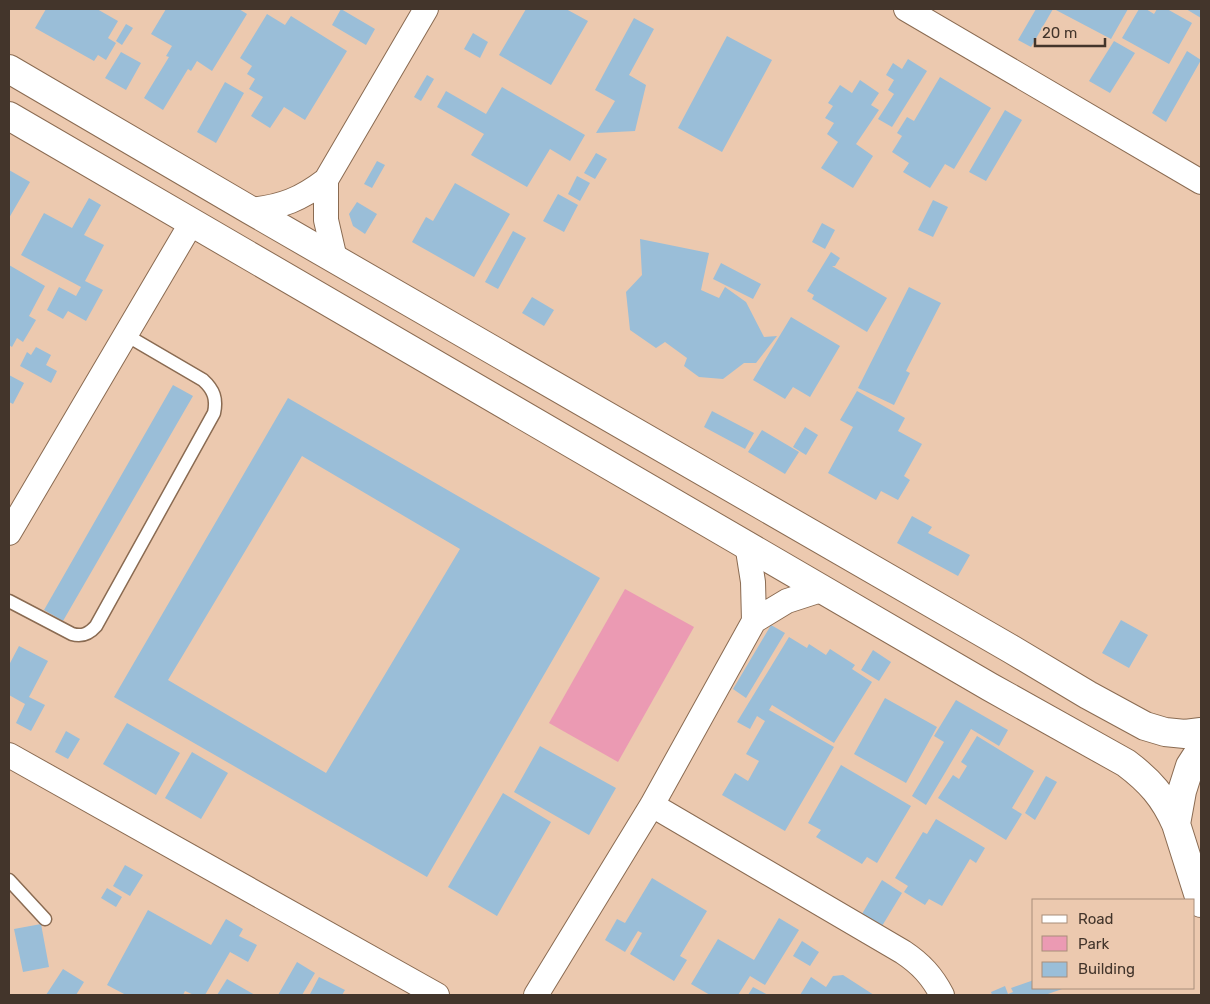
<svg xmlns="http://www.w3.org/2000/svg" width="1210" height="1004" font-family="Rubik,sans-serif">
<rect width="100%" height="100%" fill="#ecc9af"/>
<path fill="#eb9ab3" d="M625,589L694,627L618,762L549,723Z"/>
<path fill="#9abed8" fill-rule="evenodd" d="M46,9H97L118,21L108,38L116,43L106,60L98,55L94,61L35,28Z
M166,9H239L247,14L212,71L197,61L191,71L188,69L163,110L144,98L169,57L166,56L172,46L151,34Z
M341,9L375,29L366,45L332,25Z
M526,9H566L588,21L551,85L499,55Z
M1036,9H1053L1031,47L1018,40Z
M1054,9H1128L1111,39Z
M1139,9H1146L1154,14L1157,9H1167L1192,23L1169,64L1122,38Z
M1186,9H1201V18Z
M267,14L285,25L291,16L347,51L305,120L284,107L270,128L251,116L263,97L249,89L255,79L247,74L252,66L240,58Z
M634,18L654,29L629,75L646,85L635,131L596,133L615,101L595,90Z
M126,24L133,28L122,45L116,41Z
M473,33L488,42L480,58L464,49Z
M727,36L772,60L722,152L678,128Z
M1114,41L1135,53L1110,93L1089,81Z
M1187,51L1201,60L1166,122L1152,113Z
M121,52L141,63L126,90L105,78Z
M908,59L927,71L892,127L878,119L894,94L888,90L894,80L886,75L893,63L902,69Z
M427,75L434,79L421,101L414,97Z
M940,77L991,108L954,169L945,164L930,188L903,172L909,163L892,152L902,136L897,133L907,117L914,121Z
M860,80L879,93L871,105L879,110L856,144L873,156L853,188L821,168L838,142L827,134L834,123L825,118L833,106L828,103L840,85L852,93Z
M225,82L244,93L216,143L197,132Z
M502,87L585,135L570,161L550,149L527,187L471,155L484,134L437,107L446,91L486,114Z
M1005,110L1022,120L986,181L969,172Z
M596,153L607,159L595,179L584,173Z
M377,161L385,165L372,188L364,184Z
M9,170L30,182L9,218Z
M577,176L590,183L580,201L568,194Z
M455,183L510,214L474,277L412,242L426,217L433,221Z
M558,194L578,205L564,232L543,221Z
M89,198L101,205L84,235L104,245L85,281L103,290L86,321L68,311L63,319L47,310L59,287L76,296L81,287L21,255L44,213L72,228Z
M933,200L948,207L933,237L918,230Z
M357,202L377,214L365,234L353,226L349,214Z
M822,223L835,230L825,249L812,242Z
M513,231L526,238L498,289L485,282Z
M640,239L709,253L701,290L719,298L725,287L746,302L764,337L777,336L756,363H744L723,379L699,377L684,366L687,358L665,342L656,348L630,330L626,292L642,275Z
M831,252L840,258L835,266H832L887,298L867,332L812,299L814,295L807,291Z
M721,263L761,284L753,299L713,279Z
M9,265L45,286L29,316L36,320L23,342L17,338L12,347L9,345Z
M909,287L941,303L906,371L910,373L894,405L858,388Z
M532,297L554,310L544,326L522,313Z
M791,317L840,346L810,397L793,387L785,399L753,380Z
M36,347L51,355L46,365L57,371L51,383L20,366L27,352L31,355Z
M9,375L24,383L13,404L9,402Z
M173,385L193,396L63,621L44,610Z
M857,391L905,418L898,431L922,444L904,476L910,480L898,500L881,491L876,500L828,473L853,427L840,420Z
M288,398L600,578L427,877L114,697ZM302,456L460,549L326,773L168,680Z
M712,411L754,433L745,449L704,427Z
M805,427L818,435L806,455L793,447Z
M762,430L799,452L785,474L748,452Z
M912,516L932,527L928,533L970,555L958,576L897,543Z
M1121,620L1148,635L1129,668L1102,653Z
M771,625L785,633L746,698L733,689Z
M789,637L807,648L809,644L826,655L830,649L855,665L852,669L872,682L834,743L772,705L769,710L834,747L785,831L722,795L735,773L748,781L759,761L746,754L765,721L757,716L750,729L737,722Z
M19,646L48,661L29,697L45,705L31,731L16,723L25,704L9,695V665Z
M873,650L891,662L879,681L861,670Z
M885,698L937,727L906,783L854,754Z
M956,700L1008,730L999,746L971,729L926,805L912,796L944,742L934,736Z
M127,723L180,753L156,795L103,764Z
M66,731L80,739L68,759L55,752Z
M977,736L1034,771L1012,808L1022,814L1006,840L938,798L953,775L959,779L967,766L961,762Z
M540,746L616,788L589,835L514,792Z
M192,752L228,773L201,819L165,798Z
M841,765L911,806L877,863L867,857L862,864L816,837L821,830L808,823Z
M1046,776L1057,782L1035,820L1025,813Z
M503,793L551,822L497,916L448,887Z
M936,819L985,848L976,863L970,859L942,906L929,899L925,905L904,892L908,886L895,878L923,832L927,834Z
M125,865L143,875L130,896L113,886Z
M652,878L707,911L680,956L687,960L674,981L630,954L642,933L638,931L625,952L605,940L617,919L625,923Z
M882,880L902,893L879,931L859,919Z
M107,888L122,897L116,907L101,898Z
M148,910L211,945L226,919L243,929L239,936L257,945L248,962L230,952L205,995H194L185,991L183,995H126L107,985Z
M779,918L799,930L765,985L750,976L738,995H710L691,984L718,939L754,960Z
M41,924L49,967L23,972L14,929Z
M802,941L819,952L810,966L793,956Z
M297,962L315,973L302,995H278Z
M63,969L84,982L76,995H46Z
M843,975L874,995H800L811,977L826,987L833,976Z
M319,977L345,990L342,995L310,994Z
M227,979L255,995H217Z
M1034,980V988H1065L1045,995H992L991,992L1005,986L1008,994L1013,992L1011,988Z
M753,987L768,995H748Z"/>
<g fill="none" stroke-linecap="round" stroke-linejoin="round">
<defs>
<path id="lane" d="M9,601L72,634C82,637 89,634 96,626L214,413C217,399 214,390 203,380L126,335
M9,880L45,919"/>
<path id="street" d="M906,9L1201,182
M326,180V220L335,259
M250,210C282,207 301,199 326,180L426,9
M9,533L192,222
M747,544L753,582L754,621
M9,755L437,995
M652,805L903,952C921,964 932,976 942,995
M536,995L652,805L754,621L787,601L824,589"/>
<path id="secondary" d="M9,69L250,210L1011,649L1088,695L1145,726L1165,732L1185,734L1201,732
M9,116L990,687L1126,763C1150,781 1164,797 1176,824
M1201,749L1190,766L1182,791L1176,824L1201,903"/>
</defs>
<use href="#lane" stroke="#8a6b52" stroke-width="15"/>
<use href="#street" stroke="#8a6b52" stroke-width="26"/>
<use href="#secondary" stroke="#8a6b52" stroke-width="30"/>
<use href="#lane" stroke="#fff" stroke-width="12"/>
<use href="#street" stroke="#fff" stroke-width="24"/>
<use href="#secondary" stroke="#fff" stroke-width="28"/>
</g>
<rect width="1210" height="1004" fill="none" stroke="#43352b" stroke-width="20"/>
<rect x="1032" y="899" width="162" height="90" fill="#ecc9af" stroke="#a88e7a"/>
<rect x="1042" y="915" width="25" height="8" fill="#ffffff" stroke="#a88e7a"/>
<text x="1078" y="924" font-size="15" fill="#43352b">Road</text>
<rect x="1042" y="936" width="25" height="15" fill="#eb9ab3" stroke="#a88e7a"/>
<text x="1078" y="949" font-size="15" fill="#43352b">Park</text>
<rect x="1042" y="962" width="25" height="15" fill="#9abed8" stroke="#a88e7a"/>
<text x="1078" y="974" font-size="15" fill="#43352b">Building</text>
<path d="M1035 38v8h70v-8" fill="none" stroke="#43352b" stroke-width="2.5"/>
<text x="1042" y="38" font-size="15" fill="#43352b" stroke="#ecc9af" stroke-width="4" paint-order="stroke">20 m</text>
</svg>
